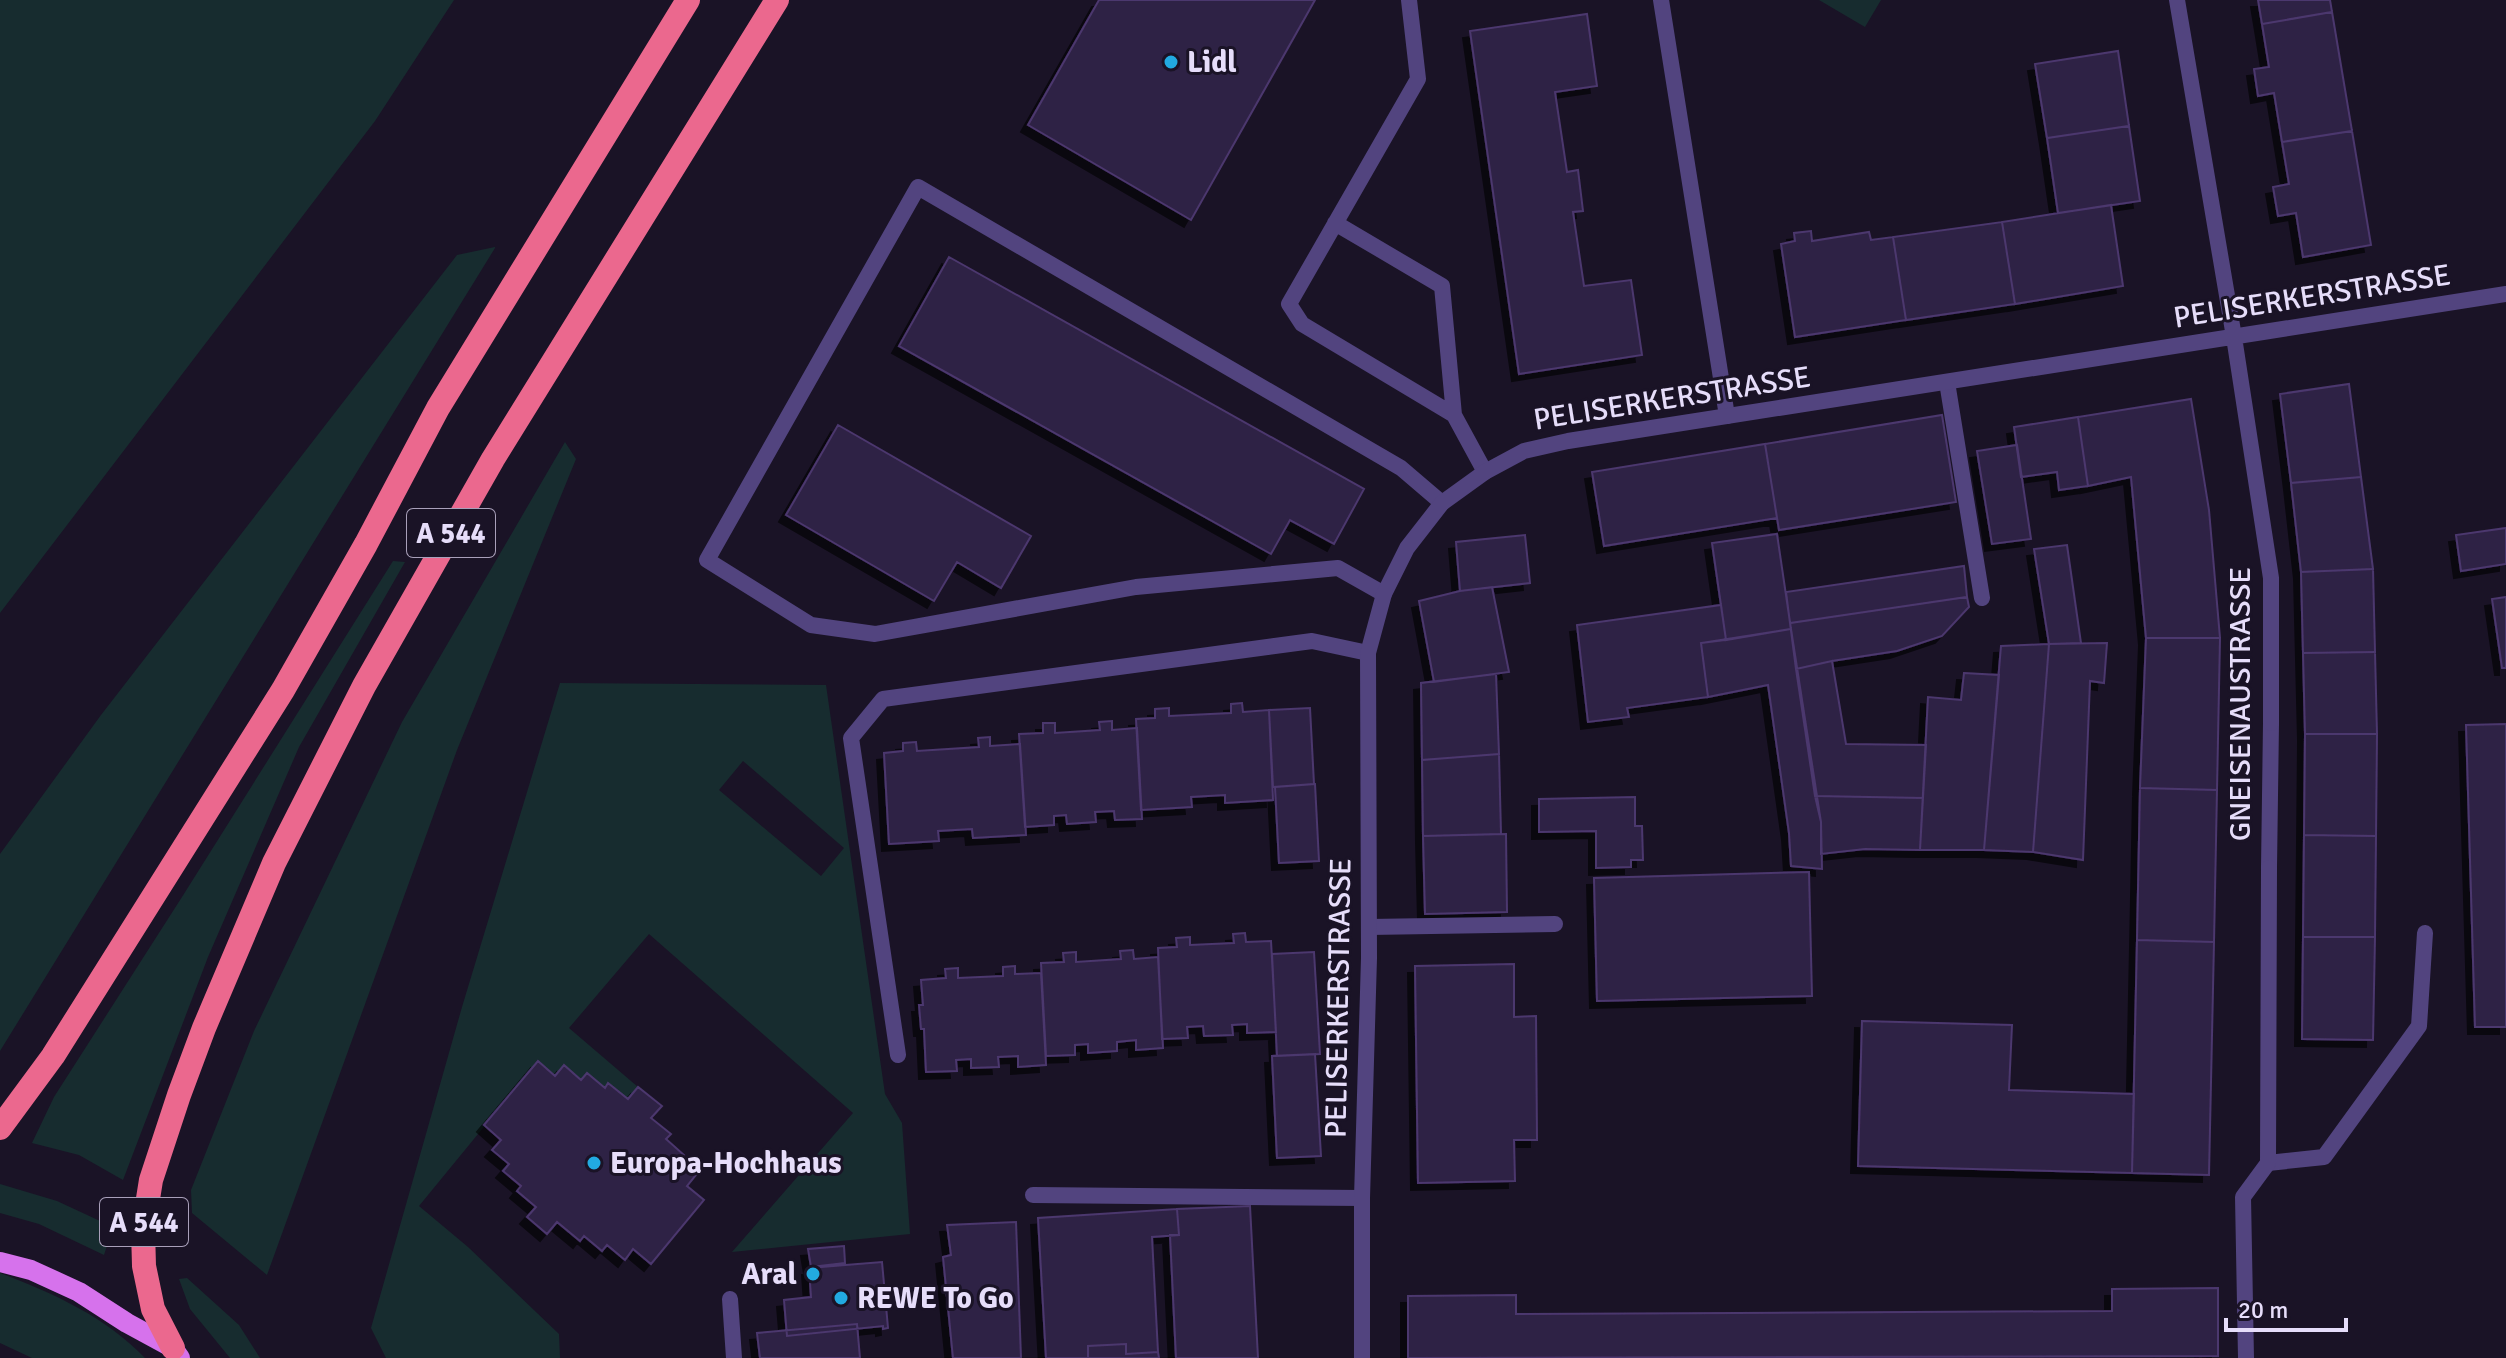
<svg xmlns="http://www.w3.org/2000/svg" width="2506" height="1358" font-family="Signika,sans-serif">
<defs>
<filter id="shadow"><feDropShadow dx="-7" dy="7" stdDeviation="0" flood-color="#0009"/></filter>
</defs>
<rect width="100%" height="100%" fill="#1a1326"/>
<path fill="#172c2f" fill-rule="evenodd" d="M0,0H454L375,121L0,613Z
M1819,0H1881L1865,27Z
M495,247V248L0,1051V854L101,715L457,255Z
M565,442L576,459L457,750L267,1275L192,1213L191,1190L254,1031L402,722Z
M393,561L405,562L299,747L208,957L123,1180L79,1155L32,1143L54,1097L182,897Z
M560,683L826,685L885,1094L902,1123L910,1234L732,1252L853,1113L649,934L569,1028L638,1087L628,1099L609,1083L605,1088L587,1073L581,1080L564,1065L555,1076L537,1062L419,1206L468,1247L559,1334L560,1358H386L371,1328L462,1007ZM743,761L844,848L821,876L719,790Z
M0,1184L57,1201L113,1227L104,1255L39,1224L0,1213Z
M0,1273C53,1293 106,1317 145,1358H32L0,1343Z
M187,1278L239,1325L260,1358H230L190,1309L179,1279Z"/>
<path fill="#2f2245" stroke="#4c376e" stroke-width="2" filter="url(#shadow)" d="M1099,0H1315L1191,220L1028,125Z
M2258,0H2330L2332,12L2262,24Z
M2332,12L2352,131L2282,142L2274,93L2258,96L2254,69L2269,67L2262,24Z
M1587,14L1597,86L1555,92L1567,172L1578,170L1583,211L1573,212L1584,286L1631,280L1642,355L1519,374L1470,31Z
M2118,51L2129,126L2047,138L2035,64Z
M2129,126L2140,201L2058,213L2047,138Z
M2352,131L2371,245L2303,257L2296,213L2278,216L2273,187L2289,184L2282,142Z
M2111,205L2123,286L2015,304L2002,222Z
M2002,222L2015,304L1906,320L1893,237Z
M1811,231L1812,241L1869,232L1871,240L1893,237L1906,320L1795,337L1781,244L1795,241L1794,233Z
M949,257L1364,489L1334,544L1290,520L1271,554L899,346Z
M2349,384L2361,477L2291,483L2280,394Z
M2191,399L2209,510L2220,638H2146L2131,477L2088,486L2078,417Z
M1942,415L1956,502L1779,530L1765,444Z
M2078,417L2088,486L2059,490L2057,472L2021,477L2014,427Z
M838,425L1031,536L1001,588L957,562L934,601L786,515Z
M1765,444L1777,518L1604,546L1592,472Z
M2017,445L2031,539L1992,544L1977,451Z
M2361,477L2373,569L2301,572L2291,483Z
M2506,528V564L2461,571L2456,535Z
M1777,534L1791,629L1726,640L1712,543Z
M1525,535L1530,583L1460,591L1456,542Z
M2067,545L2081,643L2049,644L2034,549Z
M1964,566L1967,597L1790,623L1786,592Z
M2373,569L2375,652L2303,653L2301,572Z
M1492,587L1509,672L1434,682L1419,601L1460,591Z
M1967,597L1969,607L1942,636L1897,651L1832,661L1796,669L1790,623Z
M2506,597V668H2502L2492,599Z
M1721,605L1726,640L1701,643L1708,697L1627,708L1629,717L1588,722L1577,625Z
M1791,629L1821,822L1822,869L1791,866L1789,833L1768,685L1708,697L1701,643Z
M2146,638H2220L2217,790L2140,788Z
M2107,643L2104,683L2090,681L2083,860L2033,852L2049,644Z
M2049,644L2033,852L1984,850L2001,646Z
M2375,652L2377,734H2305L2303,653Z
M1832,661L1846,744L1926,745L1923,798L1815,796L1796,669Z
M1964,673L1999,675L1984,850H1920L1928,697L1961,700Z
M1496,674L1499,754L1422,760L1421,683Z
M1242,703L1243,712L1269,710L1273,800L1225,803V795L1191,797L1192,807L1141,810L1136,719L1155,718V709L1169,708V716L1231,713V704Z
M1310,708L1314,784L1273,787L1269,710Z
M1112,721V730L1137,728L1142,819L1115,820L1114,811L1095,812L1096,822L1067,824L1066,815L1054,816V825L1025,827L1019,734L1043,733V723H1055V733L1100,730L1099,722Z
M2506,724V1027H2475L2466,725Z
M2305,734H2377L2376,836L2304,835Z
M990,737V746L1020,744L1026,835L973,838L972,829L938,831L939,841L889,844L884,753L903,751V743L916,742L917,751L979,747L978,738Z
M1499,754L1501,834L1423,836L1422,760Z
M1315,784L1319,861L1279,863L1275,787Z
M2140,788L2217,790L2214,942L2137,940Z
M1815,796L1923,798L1920,850L1865,849L1821,854V822Z
M1635,797V826H1642L1643,860H1631V867L1596,868V831L1539,832V799Z
M1506,834L1507,912L1425,914L1423,836Z
M2304,835L2376,836L2375,937H2303Z
M1809,872L1812,996L1597,1001L1594,878Z
M1245,933L1246,942L1271,941L1276,1032L1247,1033V1024L1232,1025L1233,1035L1204,1036L1203,1026L1187,1027L1188,1038L1162,1039L1158,948L1177,947L1176,938L1190,937V945L1234,943L1233,934Z
M2303,937H2375L2373,1040L2302,1039Z
M2137,940L2214,942L2209,1175L2132,1173Z
M1133,950L1134,959L1158,957L1163,1048L1136,1050V1040L1117,1042V1051L1088,1053V1044L1075,1045V1055L1046,1056L1041,963L1064,962L1063,953L1076,952V962L1121,959L1120,951Z
M1314,952L1320,1054L1277,1056L1272,954Z
M1514,964V1017L1536,1016L1537,1140H1514L1515,1181L1418,1183L1415,966Z
M1015,966V974L1041,973L1046,1065L1018,1067V1056L998,1057L999,1067L971,1068V1059L956,1060L957,1071L926,1072L924,1029H921L919,1005H923L921,980L946,978L945,969L958,968V978L1003,976V967Z
M1862,1021L2012,1025L2009,1090L2134,1094L2132,1173L1858,1166Z
M1315,1054L1321,1156L1277,1158L1272,1056Z
M538,1061L555,1076L564,1065L581,1080L587,1073L605,1088L608,1083L628,1099L638,1087L662,1106L651,1118L671,1134L666,1139L684,1155L679,1161L696,1175L687,1186L704,1200L651,1264L633,1249L625,1260L607,1245L602,1251L584,1236L580,1241L557,1222L547,1234L527,1217L536,1207L517,1191L521,1186L503,1171L509,1164L492,1150L501,1140L484,1125Z
M1250,1206L1258,1358H1176L1170,1235H1179L1177,1209Z
M1177,1209L1179,1235L1152,1237L1158,1352L1126,1354V1344L1088,1346V1358H1046L1038,1218Z
M1016,1222L1021,1358H953L943,1257L951,1255L947,1225Z
M844,1246L845,1263L811,1267L808,1249Z
M882,1262L888,1328L883,1329V1326L787,1336L784,1300L811,1297L809,1268Z
M2218,1288V1356L1408,1358V1296L1516,1295V1314L2112,1311V1289Z
M857,1324L860,1358H760L757,1333Z
M1126,1344V1354L1158,1352L1159,1358H1088V1346Z"/>
<g fill="none" stroke-linecap="round" stroke-linejoin="round">
<path stroke="#52447f" stroke-width="16" d="M1409,0L1418,79L1289,304L1302,324L1454,415
M1661,0L1727,416
M1335,223L1442,286L1454,415L1485,472
M1947,382L1982,598
M1384,594L1338,568L1136,587L875,634L811,625L707,560L918,187L1401,468L1442,503
M1369,927L1555,924
M898,1055L851,738L883,699L1312,641L1368,653
M2268,1163L2324,1157L2419,1026L2425,933
M1033,1195L1362,1198
M730,1299L734,1358"/>
<path stroke="#52447f" stroke-width="16" d="M2269,868L2271,723"/>
<path stroke="#52447f" stroke-width="16" d="M2177,0L2234,337L2271,578V723
M1362,1358V1198L1369,958L1368,653L1384,594L1407,548L1442,503L1485,472L1524,451L1568,441L2506,294
M2246,1358L2243,1197L2268,1163L2269,868"/>
<path stroke="#d672ec" stroke-width="20" d="M0,1262L31,1270L79,1292L127,1323L173,1348L180,1358"/>
<path stroke="#eb688e" stroke-width="24" d="M0,1128L53,1056L283,690L366,544L438,408L688,0
M173,1348L153,1309L144,1266L143,1230L151,1180L179,1095L204,1028L274,863L364,686L493,459L777,0"/>
</g>
<g fill="#22aae1" stroke="#1a1326" stroke-width="3">
<circle cx="1171" cy="62" r="8"/>
<circle cx="594" cy="1163" r="8"/>
<circle cx="813" cy="1274" r="8"/>
<circle cx="841" cy="1298" r="8"/>
</g>
<g text-anchor="middle" stroke-width="6" stroke-linejoin="round" paint-order="stroke">
<g fill="#1a1326" stroke="#a9a0ba" stroke-width="2">
<rect x="407" y="509" width="88" height="48" rx="6"/>
<rect x="100" y="1198" width="88" height="48" rx="6"/>
</g>
<g font-size="28" font-weight="bold" fill="#e6ddfa">
<text x="451" y="543">A 544</text>
<text x="144" y="1232">A 544</text>
</g>
<g font-size="30" font-weight="bold" fill="#e6ddfa" stroke="#1a1326" text-anchor="start">
<text x="1187" y="72">Lidl</text>
<text x="610" y="1173">Europa-Hochhaus</text>
<text x="797" y="1284" text-anchor="end">Aral</text>
<text x="857" y="1308">REWE To Go</text>
</g>
<g font-size="30" fill="#e6ddfa" stroke="#1a1326">
<text transform="translate(2312 296) rotate(-9)" y="10">PELISERKERSTRASSE</text>
<text transform="translate(1672 398) rotate(-9)" y="10">PELISERKERSTRASSE</text>
<text transform="translate(2240 704) rotate(-90)" y="10">GNEISENAUSTRASSE</text>
<text transform="translate(1338 998) rotate(-89)" y="10">PELISERKERSTRASSE</text>
</g>
</g>
<path d="M2226 1318v12h120v-12" fill="none" stroke="#e6ddfa" stroke-width="4"/>
<text x="2238" y="1318" font-size="24" fill="#e6ddfa" stroke="#1a1326" stroke-width="6" paint-order="stroke">20 m</text>
</svg>
